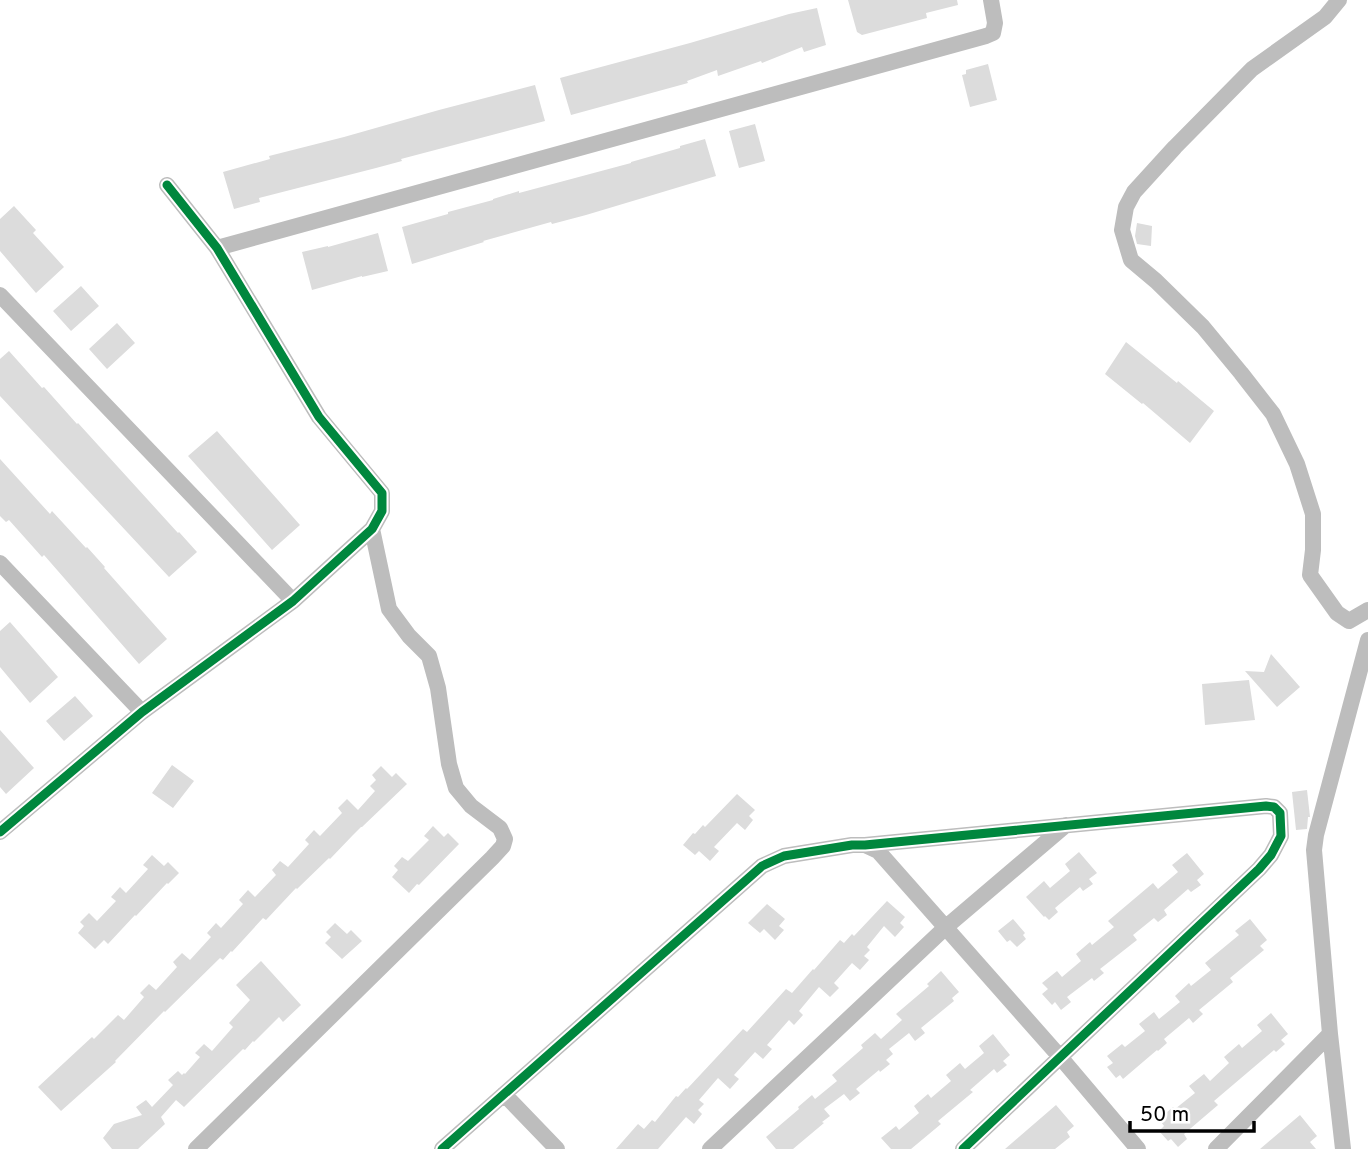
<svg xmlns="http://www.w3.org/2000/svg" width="1368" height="1149" font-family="Overpass,sans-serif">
<rect width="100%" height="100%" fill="#fff"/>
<path fill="#dcdcdc" d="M848,0H957L958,5L926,13L927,18L862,35L857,32Z
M817,8L826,45L804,52L802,47L762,63L761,61L718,76L717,70L687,81L688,83L571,115L560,78L690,43L789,14Z
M988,64L997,100L970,107L962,75L966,74V70Z
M535,85L545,121L401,159L402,161L376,168L259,198L260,202L234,209L223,172L270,159L269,156L344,137L439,110Z
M755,124L765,161L739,168L729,131Z
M705,139L716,176L586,215L552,224L551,222L483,241L484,242L412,264L402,227L448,214V212L493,200V199L519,191V193L631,163V162L680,148V146Z
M14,206L36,230L33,233L64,267L36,293L0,251V219Z
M1137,223L1152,226L1151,246L1137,244L1135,236Z
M378,233L388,271L362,277V276L312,290L302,252L328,246V247Z
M81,286L99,306L71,331L53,311Z
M117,323L135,343L107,369L89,349Z
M1126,342L1177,383L1178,381L1214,411L1190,443L1143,403L1142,404L1105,374Z
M9,351L42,388L44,387L77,424L78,423L178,533L179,532L197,552L169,577L0,396V359Z
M217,431L300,525L272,550L188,456Z
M0,459L50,514L52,511L86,548L87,547L105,567L104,568L167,639L139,664L44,555L42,557L9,520L6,522L0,516Z
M10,622L58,677L30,703L0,667V631Z
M1271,654L1300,687L1277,707L1245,671L1264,672Z
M1249,680L1255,720L1205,725L1202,684Z
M75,696L93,716L64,741L46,721Z
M0,730L34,768L6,794L0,787Z
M172,765L194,781L173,808L152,793Z
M381,766L392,777L396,773L407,784L362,827H361L353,835L330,859L329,858L297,889L296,888L266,920L263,918L232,952L231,951L223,960L220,958L165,1012L164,1011L115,1061L116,1062L61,1111L38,1087L92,1037L94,1039L118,1015L124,1020L144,997L140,993L149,984L156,990L177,967L173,962L182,953L190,960L211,937L207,933L216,923L221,928L243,904L239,900L248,890L255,897L276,875L272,870L280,861L288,867L309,844L305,840L314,830L320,836L342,813L338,808L347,799L358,810L375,791L370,786L376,780L372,775Z
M1307,790L1310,817H1308L1307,829L1296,830L1292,792Z
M737,794L755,810L749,816L753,820L745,830L737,823L714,847L719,851L710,861L699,851L695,855L683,845L693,833L695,834L703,825L705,827Z
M433,826L444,837L448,833L459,844L419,885L417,884L409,893L392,877L398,870L394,866L402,857L408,861L429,840L424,836Z
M1079,852L1097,873L1089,879L1093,884L1083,891L1080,887L1055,908L1058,912L1049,920L1045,916L1044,917L1026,897L1044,881L1050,888L1070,871L1065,864Z
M1187,853L1204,874L1197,880L1201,885L1191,892L1188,889L1164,910L1167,915L1158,922L1154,918L1133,935L1137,940L1100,969L1104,973L1094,981L1092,978L1067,997L1071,1002L1061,1010L1055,1002L1052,1005L1042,994L1048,989L1042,983L1057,971L1062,977L1081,961L1076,954L1090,942L1092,945L1114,927L1108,921L1153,883L1158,889L1178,872L1172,865Z
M152,855L164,866L168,862L179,873L168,884L167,883L136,916L135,915L108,944L104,940L95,949L78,933L84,926L80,922L89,913L97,921L116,901L111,897L120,887L126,893L148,869L143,865Z
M887,901L905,917L900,923L904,927L895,937L884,926L867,947L870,950L864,956L869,960L860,970L852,963L834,983L839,988L830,997L819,987L799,1011L803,1015L794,1025L789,1020L767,1045L772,1049L763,1059L755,1052L734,1075L739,1079L730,1089L718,1078L699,1100L704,1104L698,1110L702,1114L694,1124L686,1117L658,1149H616L638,1124L644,1129L652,1120L655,1122L676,1096L678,1097L686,1088L687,1089L743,1029L747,1032L786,989L792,993L813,969L814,970L840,940L844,943L852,934L854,936Z
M767,904L785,919L779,926L784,930L775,940L764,929L760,933L748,923Z
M1013,919L1025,933L1023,935L1026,939L1017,947L1010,940L1007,942L998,931Z
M1250,919L1267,940L1260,946L1264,950L1230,978L1233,982L1199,1010L1203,1014L1193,1023L1189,1018L1164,1039L1167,1043L1158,1051L1157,1050L1123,1079L1120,1075L1116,1078L1107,1067L1113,1063L1107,1056L1122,1044L1125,1047L1145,1031L1139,1024L1154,1012L1159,1019L1180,1002L1175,996L1189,983L1191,986L1211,970L1205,963L1239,935L1235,931Z
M335,923L347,934L351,930L362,941L342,959L325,943L331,937L326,932Z
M261,961L301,1005L283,1022L279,1017L254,1042L253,1041L245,1050L243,1049L184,1107L176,1100L161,1117L165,1124L138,1149H112L103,1138L114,1124L142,1115L136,1107L146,1100L152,1107L173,1085L168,1080L178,1071L182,1075L184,1073L185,1074L200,1057L195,1053L204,1044L212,1051L233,1027L229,1023L250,1000L236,985Z
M941,971L959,992L952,998L954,1001L921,1028L925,1033L915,1041L909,1033L889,1049L893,1054L886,1060L890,1064L880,1072L879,1070L856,1089L860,1093L850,1101L844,1094L824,1109L830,1116L822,1122L824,1123L793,1149H776L766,1137L799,1109L798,1107L812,1095L815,1099L837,1081L832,1075L863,1048L861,1045L875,1033L881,1039L902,1020L896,1014L929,986L927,984Z
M1271,1013L1288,1034L1281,1040L1285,1044L1276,1052L1274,1050L1214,1101L1218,1105L1184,1134L1187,1139L1178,1147L1171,1139L1168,1141L1159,1131L1164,1126L1159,1119L1173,1107L1175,1109L1195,1093L1189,1086L1204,1074L1210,1081L1229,1063L1224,1057L1239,1044L1242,1048L1262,1031L1257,1025Z
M993,1034L1010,1055L1003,1061L1007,1065L997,1073L994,1069L970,1090L973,1092L938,1121L941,1124L911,1149H891L881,1138L896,1126L899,1130L919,1113L914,1106L928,1094L931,1098L951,1081L946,1075L960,1063L965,1069L984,1053L979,1046Z
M1056,1105L1074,1126L1067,1132L1070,1137L1055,1149H1005Z
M1300,1115L1317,1136L1310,1142L1316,1149H1260Z"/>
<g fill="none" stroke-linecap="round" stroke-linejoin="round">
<path stroke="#bdbdbd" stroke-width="16" d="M1339,0L1325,17L1252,69L1175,147L1134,192L1126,207L1122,230L1131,260L1156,281L1203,327L1241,373L1273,414L1297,464L1313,514V550L1310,575L1337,613L1349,621L1368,610
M217,248L986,36L993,33L995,23L991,0
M0,295L293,601
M0,563L142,712
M0,832L142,712L293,601L372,529L382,511V493L319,417L217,248L167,185
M865,845L878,851L1061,1058L1138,1149
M504,1094L557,1149
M196,1149L492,858L503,846L505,839L500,828L471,806L456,788L449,764L438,688L429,656L409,636L389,609L372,529
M442,1149L762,866L784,856L852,845H865L1266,806L1274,807L1280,813L1281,836L1271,855L1259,869L963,1149
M710,1149L946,927L1066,825
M1216,1149L1330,1034
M1343,1149L1330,1034L1314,850L1316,835L1368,640"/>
<defs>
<path id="cycleway" d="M0,832L142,712L293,601L372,529L382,511V493L319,417L217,248L167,185
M442,1149L762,866L784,856L852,845H865L1266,806L1274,807L1280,813L1281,836L1271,855L1259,869L963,1149"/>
</defs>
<use href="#cycleway" stroke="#fff" stroke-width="13"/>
<use href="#cycleway" stroke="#00873e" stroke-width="9"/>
</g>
<path d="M1130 1121v10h124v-10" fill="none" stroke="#000000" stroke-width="3.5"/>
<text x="1140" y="1121" font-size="21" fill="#000000" stroke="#ffffff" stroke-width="5" paint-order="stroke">50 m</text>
</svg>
